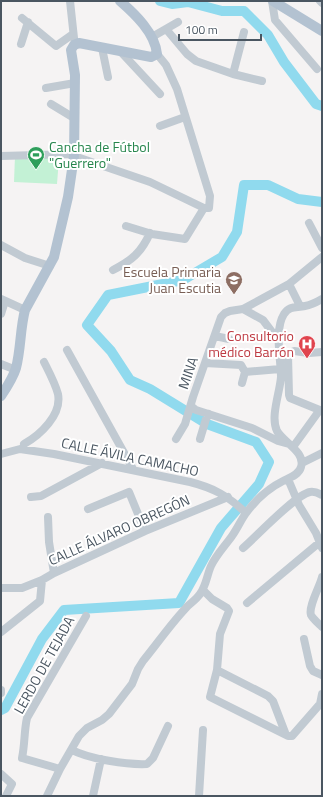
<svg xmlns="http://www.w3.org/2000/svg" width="323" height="797" font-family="'Titillium Web',sans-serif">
<rect width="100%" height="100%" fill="#f5f3f3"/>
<path fill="#c3f1d5" d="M15,156L59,158L57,184L14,182Z"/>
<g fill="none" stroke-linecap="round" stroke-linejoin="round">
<path stroke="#90daee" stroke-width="10" d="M160,1L172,4L188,2L222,11H244L268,35L284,62L316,104L322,106
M1,710L5,708L42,639L64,610L179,603L221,528L259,484L269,462L256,442L207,424L150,389L130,380L111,351L87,325L108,295L183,280L222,257L237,232L244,185H268L298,199L322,202"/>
<path stroke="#c1cad2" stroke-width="8" d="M70,1L74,38
M272,1L275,20L317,69
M320,1L322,3
M22,18L56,46L73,34
M166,29L187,54L196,61L233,74L262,81
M152,37L178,22
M21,44L28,22
M102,48L108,77
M121,52L160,94
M233,74L244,32
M46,88L75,83
M51,104L74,118
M160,126L185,117
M1,156L74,154
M74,156L150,182L204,208H209L210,196L177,89L166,65L157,54
M309,223L322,248
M126,226L152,234L185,239L204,208
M1,245L25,258L50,266
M113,270C132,260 141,253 150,233
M289,284L300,306
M1,299L25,310
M243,309L263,320L272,332L279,336
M1,314L5,301
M215,336L229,339
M67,350L133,469
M288,355L289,395L290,398L322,411
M285,359L290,353L294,351L309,353L322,352
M205,363L241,365L245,372
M1,364L16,370
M245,372L280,369
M242,383L245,372
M191,406L196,410L252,428L278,441L289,444
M176,439L185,424L193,397L221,317L225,313L230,311L243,309L289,284L322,257
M200,439L206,419L209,414
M24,444C40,435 62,415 58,394C55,383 49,372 44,362
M293,447L319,411
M1,454L20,449L54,454L190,482C214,488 228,496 246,513
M302,463L322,453
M288,479L299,505L316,533L322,548
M31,497L41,496L102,463
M88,509L129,492L145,531
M48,517L49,542L54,573
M243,548C257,536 295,495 310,492C315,491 318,493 322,495
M322,577C320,586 308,607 311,615C313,619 319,624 322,627
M1,588H22L42,580L54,573L145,531L228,497
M203,590L212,599L227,608L229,611L220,634L217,670L210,697L286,735
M247,603L320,542
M1,632L40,601L42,580
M304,639L310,666L313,671L322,675
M217,670L268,696L273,701L286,735L288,736H292L320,704
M1,690V693
M320,704L322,694
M72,750C89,759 128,765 147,764L153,758L168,726
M60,769L22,758C25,744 24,731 27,718L86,616
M1,774L12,784L6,796
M47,796L60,769L79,736L87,728L102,720L109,714L132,684L138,669L143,661C157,644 170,625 185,609C189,604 196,600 200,594C206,586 207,575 211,566C216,555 225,546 232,536C237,529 241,520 246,513C255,501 269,488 283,481C289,478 299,475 301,467C306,452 283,442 277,431C270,417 280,392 281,377C281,360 274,330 284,314C290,305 296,308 305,306C311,305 317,302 322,299
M93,796L101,759
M199,796L203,730"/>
<path stroke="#b3c2d1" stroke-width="10" d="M273,1L322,31
M1,396C7,387 13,378 16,368C21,349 20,329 25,310L54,257L68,197L74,156L75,75L71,50L74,45L79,43L151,57L157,54C155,33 135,14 120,1"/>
</g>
<defs>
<symbol id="stadium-pin" viewBox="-11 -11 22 30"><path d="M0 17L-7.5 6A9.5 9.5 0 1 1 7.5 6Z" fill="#2e9e5b" stroke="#fff"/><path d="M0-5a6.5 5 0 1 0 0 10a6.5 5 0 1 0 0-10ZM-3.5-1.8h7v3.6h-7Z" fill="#fff"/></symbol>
<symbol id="school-pin" viewBox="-11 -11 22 30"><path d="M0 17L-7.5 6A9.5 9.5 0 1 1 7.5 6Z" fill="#8d6e63" stroke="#fff"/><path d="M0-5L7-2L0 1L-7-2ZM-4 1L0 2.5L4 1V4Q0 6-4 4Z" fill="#fff"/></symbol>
<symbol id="hospital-pin" viewBox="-11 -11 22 30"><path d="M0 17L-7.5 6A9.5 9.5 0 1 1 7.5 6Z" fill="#e0444e" stroke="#fff"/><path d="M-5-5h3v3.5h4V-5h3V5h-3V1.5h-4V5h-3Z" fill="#fff"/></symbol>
</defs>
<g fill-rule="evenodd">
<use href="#stadium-pin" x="26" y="145" width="20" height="27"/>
<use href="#school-pin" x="224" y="270" width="20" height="27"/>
<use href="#hospital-pin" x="297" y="334" width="20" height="27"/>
</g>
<g text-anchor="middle" stroke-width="4" stroke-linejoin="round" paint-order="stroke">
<g font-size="14" fill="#27864d" stroke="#fff" text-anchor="start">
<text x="49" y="152">Cancha de Fútbol<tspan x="49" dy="16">"Guerrero"</tspan></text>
</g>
<g font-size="14" fill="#785e54" stroke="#fff" text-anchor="end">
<text x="221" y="277">Escuela Primaria<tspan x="221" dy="16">Juan Escutia</tspan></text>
</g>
<g font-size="14" fill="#be3a42" stroke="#fff" text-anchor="end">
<text x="294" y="341">Consultorio<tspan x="294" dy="16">médico Barrón</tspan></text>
</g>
<g font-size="14" fill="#4a5661" stroke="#fff">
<text transform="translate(188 373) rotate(-71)" y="5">MINA</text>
<text transform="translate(130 457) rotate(12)" y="5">CALLE ÁVILA CAMACHO</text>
<text transform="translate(119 530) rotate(-24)" y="5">CALLE ÁLVARO OBREGÓN</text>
<text transform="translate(44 665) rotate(-61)" y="5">LERDO DE TEJADA</text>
</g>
</g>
<rect width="323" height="797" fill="none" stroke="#4a5661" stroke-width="4"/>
<path d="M179 34v6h82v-6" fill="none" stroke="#4a5661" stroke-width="2"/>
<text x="185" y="34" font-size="12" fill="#4a5661" stroke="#ffffff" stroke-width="3" paint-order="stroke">100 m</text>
</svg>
